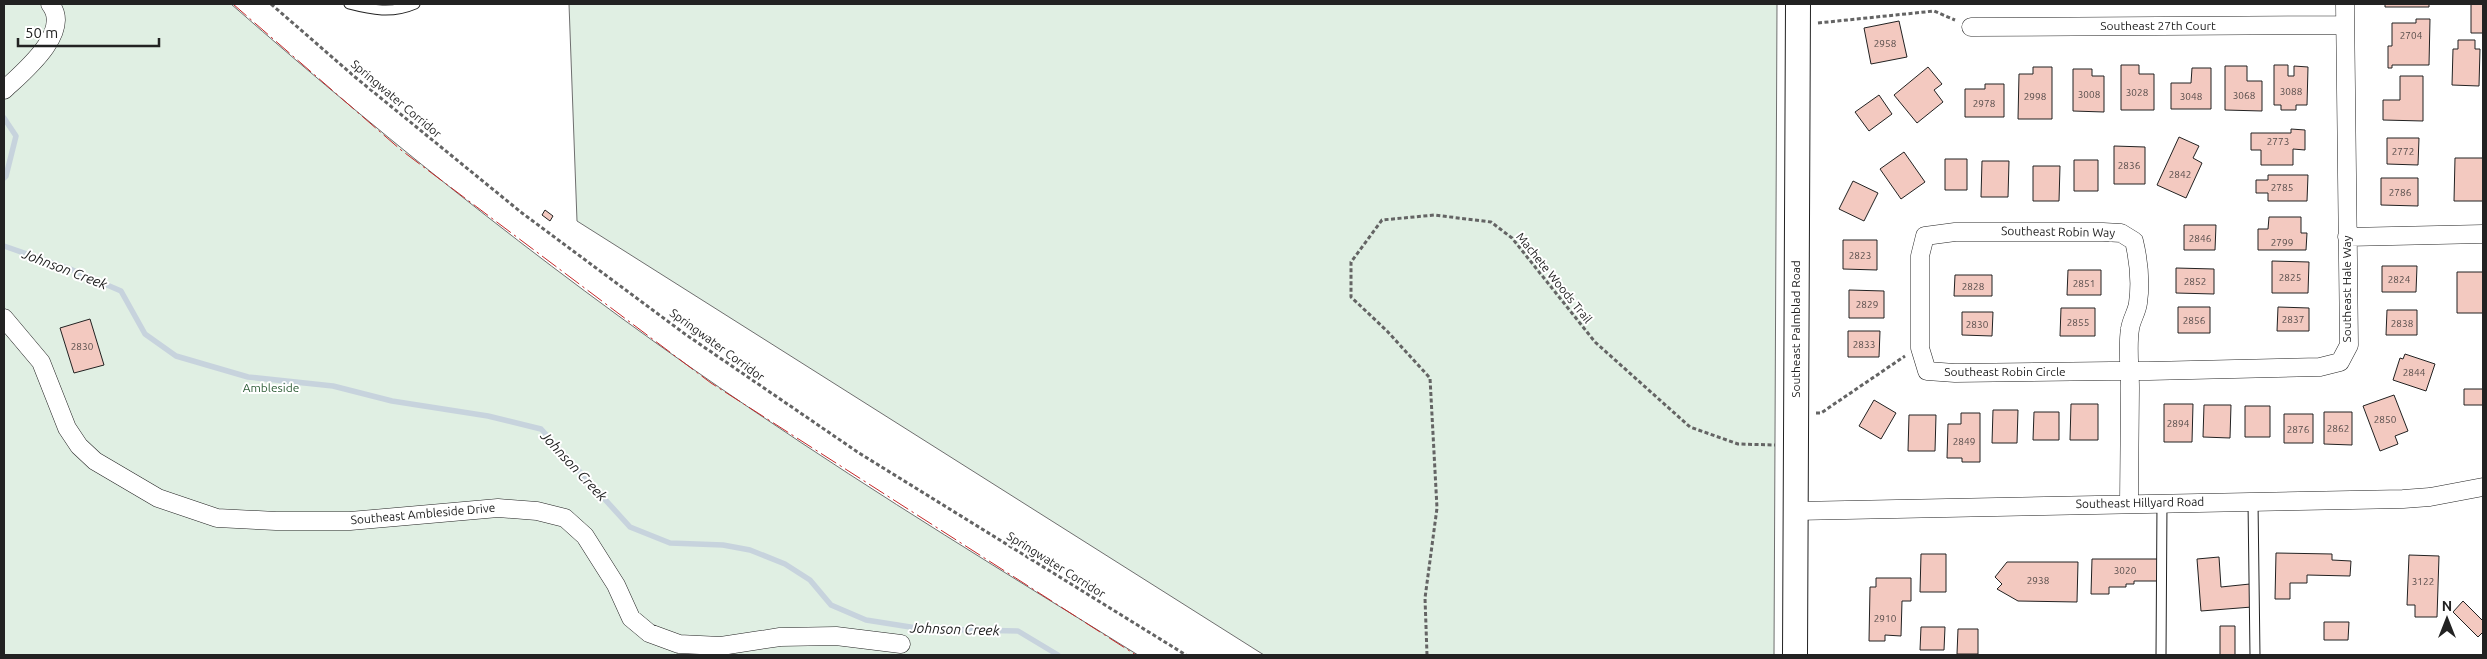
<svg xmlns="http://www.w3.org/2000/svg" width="2487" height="659" font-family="Ubuntu,sans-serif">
<rect width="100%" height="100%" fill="#fff"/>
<path fill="#e0efe3" stroke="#6f6f6f" d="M4,4H231C398,150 570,287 754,411C879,496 1009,575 1138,655H4Z
M569,4H1777L1774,655H1264L577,221Z"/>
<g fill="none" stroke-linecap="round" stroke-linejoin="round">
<path stroke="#c7d3dd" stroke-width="5.5" d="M4,118L16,136L6,176L4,178
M4,246L70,269L121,291L145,334L176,356L248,377L333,386L392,401L488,416L541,429L630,527L670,543L723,545L750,550L785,564L810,580L831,605L866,620L923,629L1018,631L1058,655"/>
</g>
<path fill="#f3c9c0" stroke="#222" d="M2385,4H2429V7H2385Z
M2471,4H2483V33H2471Z
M2416,19H2430L2429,65H2392V68H2388V46H2392V23H2416Z
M1899,21L1907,57L1871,64L1864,28Z
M2458,40H2475V49H2480L2479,86L2452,85L2453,49H2458Z
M2121,65H2139V74H2154V110H2121Z
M2274,65H2288V76H2294V66L2308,67L2307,105H2296V110H2281V105H2274Z
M2225,66H2247V81H2262V111L2225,110Z
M1928,67L1942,84L1934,90L1943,102L1917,123L1894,95Z
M2033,67H2052V119H2018L2019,74H2033Z
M2192,68H2211V109H2171V83H2191Z
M2073,69H2092V76H2104V112L2073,111Z
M2400,76H2423V121L2383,120V100H2400Z
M1985,84H2004V117H1965V89H1985Z
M1879,95L1892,114L1869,131L1855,112Z
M2291,129L2305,130V150L2293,149V165H2261V150H2251V133H2291Z
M2179,137L2199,146L2193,158L2202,163L2186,198L2157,185Z
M2387,138H2419L2418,165L2387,164Z
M2114,146L2145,147V184H2114Z
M1904,152L1925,182L1901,199L1880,169Z
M2455,158H2483V201H2454Z
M1945,159H1967V190H1945Z
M2074,160H2098V191H2074Z
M1982,161H2009L2008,197H1981Z
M2033,166H2060L2059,201H2033Z
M2268,175H2308L2307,201H2268V193H2256V180H2268Z
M2381,178H2418V206L2381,205Z
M1853,181L1878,193L1864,221L1839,209Z
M545,210L553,216L550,221L542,215Z
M2269,217H2301V233H2307L2306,250H2258V229H2268Z
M2184,225H2216L2215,250H2184Z
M1843,240H1877V270L1843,269Z
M2272,261L2309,262L2308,293H2272Z
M2382,266H2417L2416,292H2382Z
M2176,268L2214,269V294L2176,293Z
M2068,270H2101V295H2067Z
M2457,272H2483V313H2457Z
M1955,275H1992V296H1954Z
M1849,290L1884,291V318H1849Z
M2178,307H2210V333H2178Z
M2278,307L2309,308V331H2277Z
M2061,308H2095V336H2060Z
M2387,310H2417V335H2386Z
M1962,312H1993L1992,336L1962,335Z
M90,319L104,365L74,373L60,328Z
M1848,331H1880L1879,357H1848Z
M2405,354L2435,364L2426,391L2393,380L2400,358L2403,359Z
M2464,389H2483V405H2464Z
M2394,395L2408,431L2395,436L2398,444L2380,451L2363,406Z
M1874,400L1896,413L1881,439L1859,426Z
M2071,404H2098V440H2070Z
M2164,404H2193L2192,442H2164Z
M2204,405H2231L2230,438L2203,437Z
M2245,406H2270V437H2245Z
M1993,410H2018L2017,443H1992Z
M2034,412H2059V440H2033Z
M2324,412H2352V445L2324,444Z
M1961,413H1980V462H1962V458H1947L1948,424H1961Z
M2284,414H2313V443H2284Z
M1909,415H1936L1935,451H1908Z
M2276,553L2332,554V560L2351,561L2350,576L2307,575V583H2290V599H2275Z
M1921,554H1946V592H1920Z
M2409,555L2439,556L2437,617H2415V605H2407Z
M2219,557L2221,587L2250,584L2252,607L2201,611L2197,559Z
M2092,559H2158V581H2134V584H2126V587H2109V594H2091Z
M2007,562H2078L2077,602L2018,601L1997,589L2002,584L1995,577Z
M1876,578H1911V601H1902L1901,636L1885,635V641H1869L1870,587H1876Z
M2463,601L2483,621V632L2478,637L2453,612Z
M2324,622H2349L2348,640H2324Z
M2220,626H2235V655H2220Z
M1921,627H1945L1944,650H1920Z
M1958,629H1978V654H1957Z"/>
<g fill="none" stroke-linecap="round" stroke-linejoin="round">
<defs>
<path id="lane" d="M349,4C372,10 392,14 415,4
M2253,502L2255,655
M2161,655L2162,503"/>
<path id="street" d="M1971,27L2345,25
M4,90C22,73 73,32 50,4
M2347,237L2483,234
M4,318L41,362L67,428L79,446L95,461L158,498L217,518L276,521H350L498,508L537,511L565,518L585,536L616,585L631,618L649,633L679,644L721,646L780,637L836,636L901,644
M2129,503L2130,388C2130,369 2127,347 2130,329C2131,320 2137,312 2138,303C2141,282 2139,262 2134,241L2121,233L2103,232H1955L1925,236L1920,256V348L1927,371L1955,373L2111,371H2149L2320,367L2340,362L2349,345L2345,4
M1796,511L2403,499L2430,497L2483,487"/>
<path id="secondary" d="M1795,655L1798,4"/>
</defs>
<use href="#lane" stroke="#222" stroke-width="11"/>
<use href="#street" stroke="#222" stroke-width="19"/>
<use href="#secondary" stroke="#222" stroke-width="26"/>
<path stroke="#646464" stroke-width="3" stroke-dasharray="4 2.5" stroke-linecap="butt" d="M271,4L355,77L522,213L685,334L859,453L1186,655
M1818,23L1934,11L1955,20
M1816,413H1821L1905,356
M1427,655L1425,598L1437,508L1430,378L1387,331L1351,297V262L1382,220L1434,215L1491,222L1512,238L1595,342L1690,427L1738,444L1775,445"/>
<use href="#lane" stroke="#fff" stroke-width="9"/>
<use href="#street" stroke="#fff" stroke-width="18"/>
<use href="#secondary" stroke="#fff" stroke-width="24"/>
<path stroke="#c62828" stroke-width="1" stroke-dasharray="18 4 2.5 4" stroke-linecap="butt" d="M233,4L401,150L711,383L1136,655"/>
</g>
<g text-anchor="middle" stroke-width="4" stroke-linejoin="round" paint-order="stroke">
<g font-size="10" fill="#564c4a">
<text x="2411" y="39">2704</text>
<text x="1885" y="47">2958</text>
<text x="2291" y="95">3088</text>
<text x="2137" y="96">3028</text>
<text x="2089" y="98">3008</text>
<text x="2244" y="99">3068</text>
<text x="2035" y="100">2998</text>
<text x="2191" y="100">3048</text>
<text x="1984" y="107">2978</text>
<text x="2278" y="145">2773</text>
<text x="2403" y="155">2772</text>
<text x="2129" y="169">2836</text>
<text x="2180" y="178">2842</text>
<text x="2282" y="191">2785</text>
<text x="2400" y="196">2786</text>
<text x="2200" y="242">2846</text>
<text x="2282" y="246">2799</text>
<text x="1860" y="259">2823</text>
<text x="2290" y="281">2825</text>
<text x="2399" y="283">2824</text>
<text x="2195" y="285">2852</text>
<text x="2084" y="287">2851</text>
<text x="1973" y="290">2828</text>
<text x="1867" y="308">2829</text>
<text x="2293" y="323">2837</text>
<text x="2194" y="324">2856</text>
<text x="2078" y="326">2855</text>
<text x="2402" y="327">2838</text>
<text x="1977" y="328">2830</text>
<text x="1864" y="348">2833</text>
<text x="82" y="350">2830</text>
<text x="2414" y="376">2844</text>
<text x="2385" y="423">2850</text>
<text x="2178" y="427">2894</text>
<text x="2338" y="432">2862</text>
<text x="2298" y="433">2876</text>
<text x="1964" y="445">2849</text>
<text x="2125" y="574">3020</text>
<text x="2038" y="584">2938</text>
<text x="2423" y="585">3122</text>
<text x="1885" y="622">2910</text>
</g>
<g font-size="12" fill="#222" stroke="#fff">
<text x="2158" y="30">Southeast 27th Court</text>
<text transform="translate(396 99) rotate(40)" y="4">Springwater Corridor</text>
<text transform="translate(2058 232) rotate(1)" y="4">Southeast Robin Way</text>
<text transform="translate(1554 278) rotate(51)" y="4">Machete Woods Trail</text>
<text transform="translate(2347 289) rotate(-90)" y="4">Southeast Hale Way</text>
<text transform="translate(1796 329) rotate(-90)" y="4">Southeast Palmblad Road</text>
<text transform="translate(717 345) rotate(36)" y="4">Springwater Corridor</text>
<text x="2005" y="376">Southeast Robin Circle</text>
<text transform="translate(2140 503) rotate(-1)" y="4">Southeast Hillyard Road</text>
<text transform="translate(423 514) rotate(-5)" y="4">Southeast Ambleside Drive</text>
<text transform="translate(1056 565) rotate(32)" y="4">Springwater Corridor</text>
</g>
<g font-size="12" fill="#2f5e38" stroke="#fff">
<text x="271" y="392">Ambleside</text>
</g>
<g font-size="14" font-style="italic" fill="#222" stroke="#fff">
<text transform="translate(65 269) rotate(21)" y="5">Johnson Creek</text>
<text transform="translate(574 466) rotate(47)" y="5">Johnson Creek</text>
<text transform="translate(955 629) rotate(2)" y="5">Johnson Creek</text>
</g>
</g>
<rect width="2487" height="659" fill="none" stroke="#222222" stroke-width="10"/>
<g transform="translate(2447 619)" stroke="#ffffff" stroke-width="4" paint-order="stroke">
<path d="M0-4L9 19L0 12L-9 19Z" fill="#222222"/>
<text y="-8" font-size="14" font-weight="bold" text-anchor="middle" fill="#222222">N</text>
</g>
<path d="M18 38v8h141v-8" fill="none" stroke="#222222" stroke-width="2.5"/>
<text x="25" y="38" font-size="15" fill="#222222" stroke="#ffffff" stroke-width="4" paint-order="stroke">50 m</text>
</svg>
